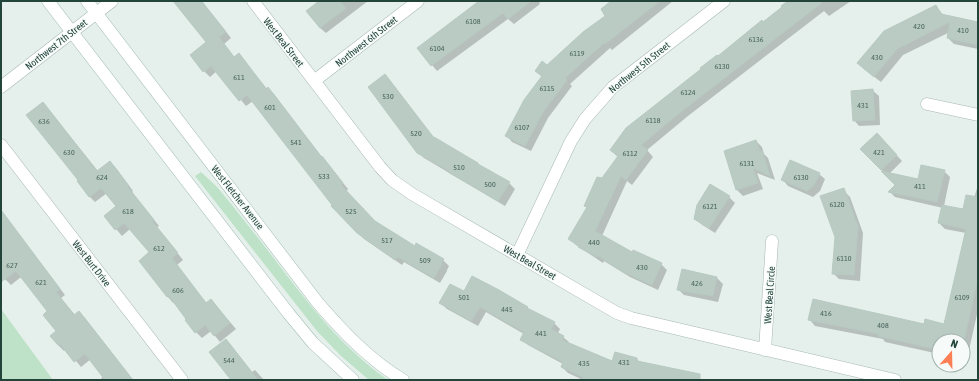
<svg xmlns="http://www.w3.org/2000/svg" width="979" height="381" font-family="'Asap Condensed',sans-serif">
<rect width="100%" height="100%" fill="#e5efeb"/>
<path fill="#bde2c7" d="M201,172L217,187L232,205C251,229 270,253 288,277C319,317 347,351 388,380H369L340,355L317,331L195,176Z
M1,309L53,380H1Z"/>
<path fill="#0003" d="M174,1H202L231,38L224,44L234,57L238,54L244,60L267,89L268,88L274,94L322,157L348,189L346,192L375,222L415,248L443,260L449,266L447,270V271L440,283L404,262L402,265L364,239L332,206L333,205L253,101L246,106L217,71L210,77L204,71L192,55L208,43Z
M320,1H368L326,33L320,28Z
M483,1H542L539,3L540,4L514,24L508,19L437,71L432,65Z
M626,1H673L612,50L610,48L570,84L572,86L548,118L531,151L512,142L507,136L542,77L536,71L547,66Z
M791,1H851L829,16L824,11L688,116L647,150L653,157L632,185L627,181L602,236L632,254L661,264L667,270L658,290L630,277L604,261L603,263L576,245L570,239L588,208L585,205L618,157L611,150L718,57Z
M936,6L944,16L978,23V49L954,44L948,38L950,32L903,55L881,82L864,69Z
M385,75L434,138L509,183L515,189L505,206L424,158L418,152Z
M873,91L879,96L880,125L859,126L854,120Z
M43,103L98,171L110,162L116,168L133,191L132,192L159,226L157,227L183,260L177,265L207,304L211,300L236,329L220,342L211,331L202,338L196,332L174,302L173,303L168,297L140,261L151,253L130,229L122,236L105,216L117,207L107,193L95,202L89,196L79,180Z
M877,134L902,161L889,174L919,180L944,171L950,177L944,206L963,211L974,198L978,185V310L967,359L963,358V341H939V354L885,342L883,339L815,326L810,320L945,325L966,233L945,229L939,223L943,208L895,197L890,192L896,185L861,149Z
M756,141L762,147L764,154L768,158L775,180L757,173L763,189L743,196L737,190L725,152Z
M819,174L825,179L820,191L813,197L788,186L783,180Z
M844,191L850,197L863,233L860,281L839,279L833,273Z
M729,197L735,203L715,233L701,224L695,218Z
M1,210L65,295L61,298L75,315L79,312L85,318L133,380H103L101,378L104,376L91,359L81,367L66,349L64,351L58,345V331L49,312L21,277L11,285L5,279L1,273Z
M717,278L723,284L718,302L684,295L679,290Z
M465,292L527,308L554,323L560,329L558,333L569,342L568,344L613,362L637,359L640,363L683,380H583L568,373L562,367L563,364L528,345L522,339L524,334L486,312L478,326L447,309L441,303Z
M226,340L252,372L255,370L264,380H232Z"/>
<path fill="#bacbc4" stroke="#b7cac2" d="M173,1H201L226,32L219,37L234,57L239,53L266,89L268,87L321,157L322,156L343,183L341,185L375,221L415,246L416,243L444,259L441,263L442,264L434,278L398,257L395,260L357,233L331,206L332,205L247,95L239,101L211,66L203,72L190,55L206,42Z
M319,1H340L346,8L320,28L306,11Z
M479,1H531L508,19L503,13L431,66L417,48Z
M611,1H660L605,44L604,43L565,78L567,80L543,112L525,146L505,136L524,100L542,76L535,71L542,61L547,65L583,32L605,16L601,9Z
M788,1H824L682,111L641,145L648,150L626,180L621,176L595,231L632,252L633,250L662,263L652,285L623,272L598,256L597,257L578,247L579,246L568,239L587,207L584,206L597,177L602,178L618,156L610,150L626,128L701,69L700,68L717,55L718,56L762,20L763,22L782,7L781,6Z
M936,5L941,14L978,22V45L947,38L950,22L897,49L874,77L857,63L884,31Z
M385,74L434,138V137L478,163V164L510,182L498,201L448,172L449,171L417,153L368,87Z
M873,89L875,120L853,121L851,91Z
M43,102L97,171L110,161L128,185L127,186L154,220L152,221L178,253L172,258L206,303L211,299L230,323L214,336L205,325L195,333L185,320L186,319L169,296L167,297L139,261L149,252L124,223L115,230L104,216L116,206L101,188L89,197L77,181L78,180L26,115Z
M877,133L897,155L881,170L860,149Z
M756,140L760,151H762L770,176L753,168L758,183L736,190L724,151Z
M790,160L820,173L814,185L807,191L781,180Z
M921,165L945,170L937,202L888,192L895,185L881,171L918,179Z
M710,184L730,196L709,228L694,219L697,205Z
M844,188L858,227L854,275L832,274L835,237L820,196Z
M966,195L978,197V277L964,341H939V348L935,347V349L878,336L879,334L808,320L813,299L924,324L925,319L944,324L966,229L938,223L942,205L963,209Z
M1,210L60,289L56,292L74,315L79,311L133,380H105L85,354L74,362L60,344L58,345L50,336L56,331L43,315L47,311L16,271L1,282Z
M682,269L717,277L713,296L677,290Z
M472,276L499,290L528,307L527,308L555,322L551,329L564,336L562,340L612,361L615,352L637,358V361L700,374V380H582L583,377L561,367L563,362L520,340L524,332L480,307L471,321L439,303L450,284L464,291Z
M226,339L258,380H231L209,352Z"/>
<g fill="none" stroke-linecap="round" stroke-linejoin="round">
<defs>
<path id="street" d="M253,1L380,167L392,180L412,194L617,313L631,318L895,380
M314,81L418,1
M1,87L112,1
M927,104L978,115
M1,145L182,380
M517,255L571,141L585,119L613,87L724,1
M765,350L772,241"/>
<path id="secondary" d="M48,1L289,314L313,343L353,380
M87,1L318,303C343,332 370,360 403,380"/>
</defs>
<use href="#street" stroke="#a7b8b3" stroke-width="13"/>
<use href="#secondary" stroke="#a2bcb3" stroke-width="13"/>
<use href="#street" stroke="#fff" stroke-width="12"/>
<use href="#secondary" stroke="#fff" stroke-width="12"/>
</g>
<g text-anchor="middle" stroke-width="3" stroke-linejoin="round" paint-order="stroke">
<g font-size="8" fill="#48665d">
<text x="473" y="24">6108</text>
<text x="919" y="29">420</text>
<text x="963" y="33">410</text>
<text x="756" y="42">6136</text>
<text x="437" y="51">6104</text>
<text x="577" y="56">6119</text>
<text x="877" y="60">430</text>
<text x="722" y="69">6130</text>
<text x="239" y="80">611</text>
<text x="547" y="91">6115</text>
<text x="688" y="95">6124</text>
<text x="388" y="99">530</text>
<text x="863" y="108">431</text>
<text x="270" y="110">601</text>
<text x="653" y="123">6118</text>
<text x="44" y="124">636</text>
<text x="522" y="130">6107</text>
<text x="416" y="136">520</text>
<text x="296" y="145">541</text>
<text x="69" y="155">630</text>
<text x="879" y="155">421</text>
<text x="630" y="156">6112</text>
<text x="747" y="166">6131</text>
<text x="459" y="170">510</text>
<text x="324" y="179">533</text>
<text x="102" y="180">624</text>
<text x="801" y="180">6130</text>
<text x="490" y="187">500</text>
<text x="920" y="189">411</text>
<text x="837" y="207">6120</text>
<text x="710" y="209">6121</text>
<text x="128" y="214">618</text>
<text x="351" y="214">525</text>
<text x="387" y="243">517</text>
<text x="594" y="245">440</text>
<text x="159" y="251">612</text>
<text x="844" y="261">6110</text>
<text x="425" y="263">509</text>
<text x="12" y="268">627</text>
<text x="642" y="270">430</text>
<text x="41" y="285">621</text>
<text x="697" y="286">426</text>
<text x="178" y="293">606</text>
<text x="464" y="300">501</text>
<text x="962" y="300">6109</text>
<text x="507" y="312">445</text>
<text x="826" y="316">416</text>
<text x="883" y="328">408</text>
<text x="541" y="336">441</text>
<text x="229" y="363">544</text>
<text x="624" y="365">431</text>
<text x="584" y="366">435</text>
</g>
<g font-size="10" fill="#22443b" stroke="#f6fbf9">
<text transform="translate(366 41) rotate(-38)" y="4">Northwest 6th Street</text>
<text transform="translate(284 42) rotate(52)" y="4">West Beal Street</text>
<text transform="translate(56 44) rotate(-38)" y="4">Northwest 7th Street</text>
<text transform="translate(639 67) rotate(-39)" y="4">Northwest 5th Street</text>
<text transform="translate(238 197) rotate(52)" y="4">West Fletcher Avenue</text>
<text transform="translate(530 262) rotate(30)" y="4">West Beal Street</text>
<text transform="translate(92 263) rotate(52)" y="4">West Burt Drive</text>
<text transform="translate(769 295) rotate(-86)" y="4">West Beal Circle</text>
</g>
</g>
<rect width="979" height="381" fill="none" stroke="#22443b" stroke-width="4"/>
<g transform="translate(951 353) rotate(20)"><circle r="19" fill="#f6fbf9" stroke="#a1b2ad"/>
<path d="M0-3L7 15L0 10L-7 15Z" fill="#fd7f55"/>
<text y="-6" font-size="11" font-weight="bold" text-anchor="middle" fill="#22443b">N</text>
</g>
</svg>
